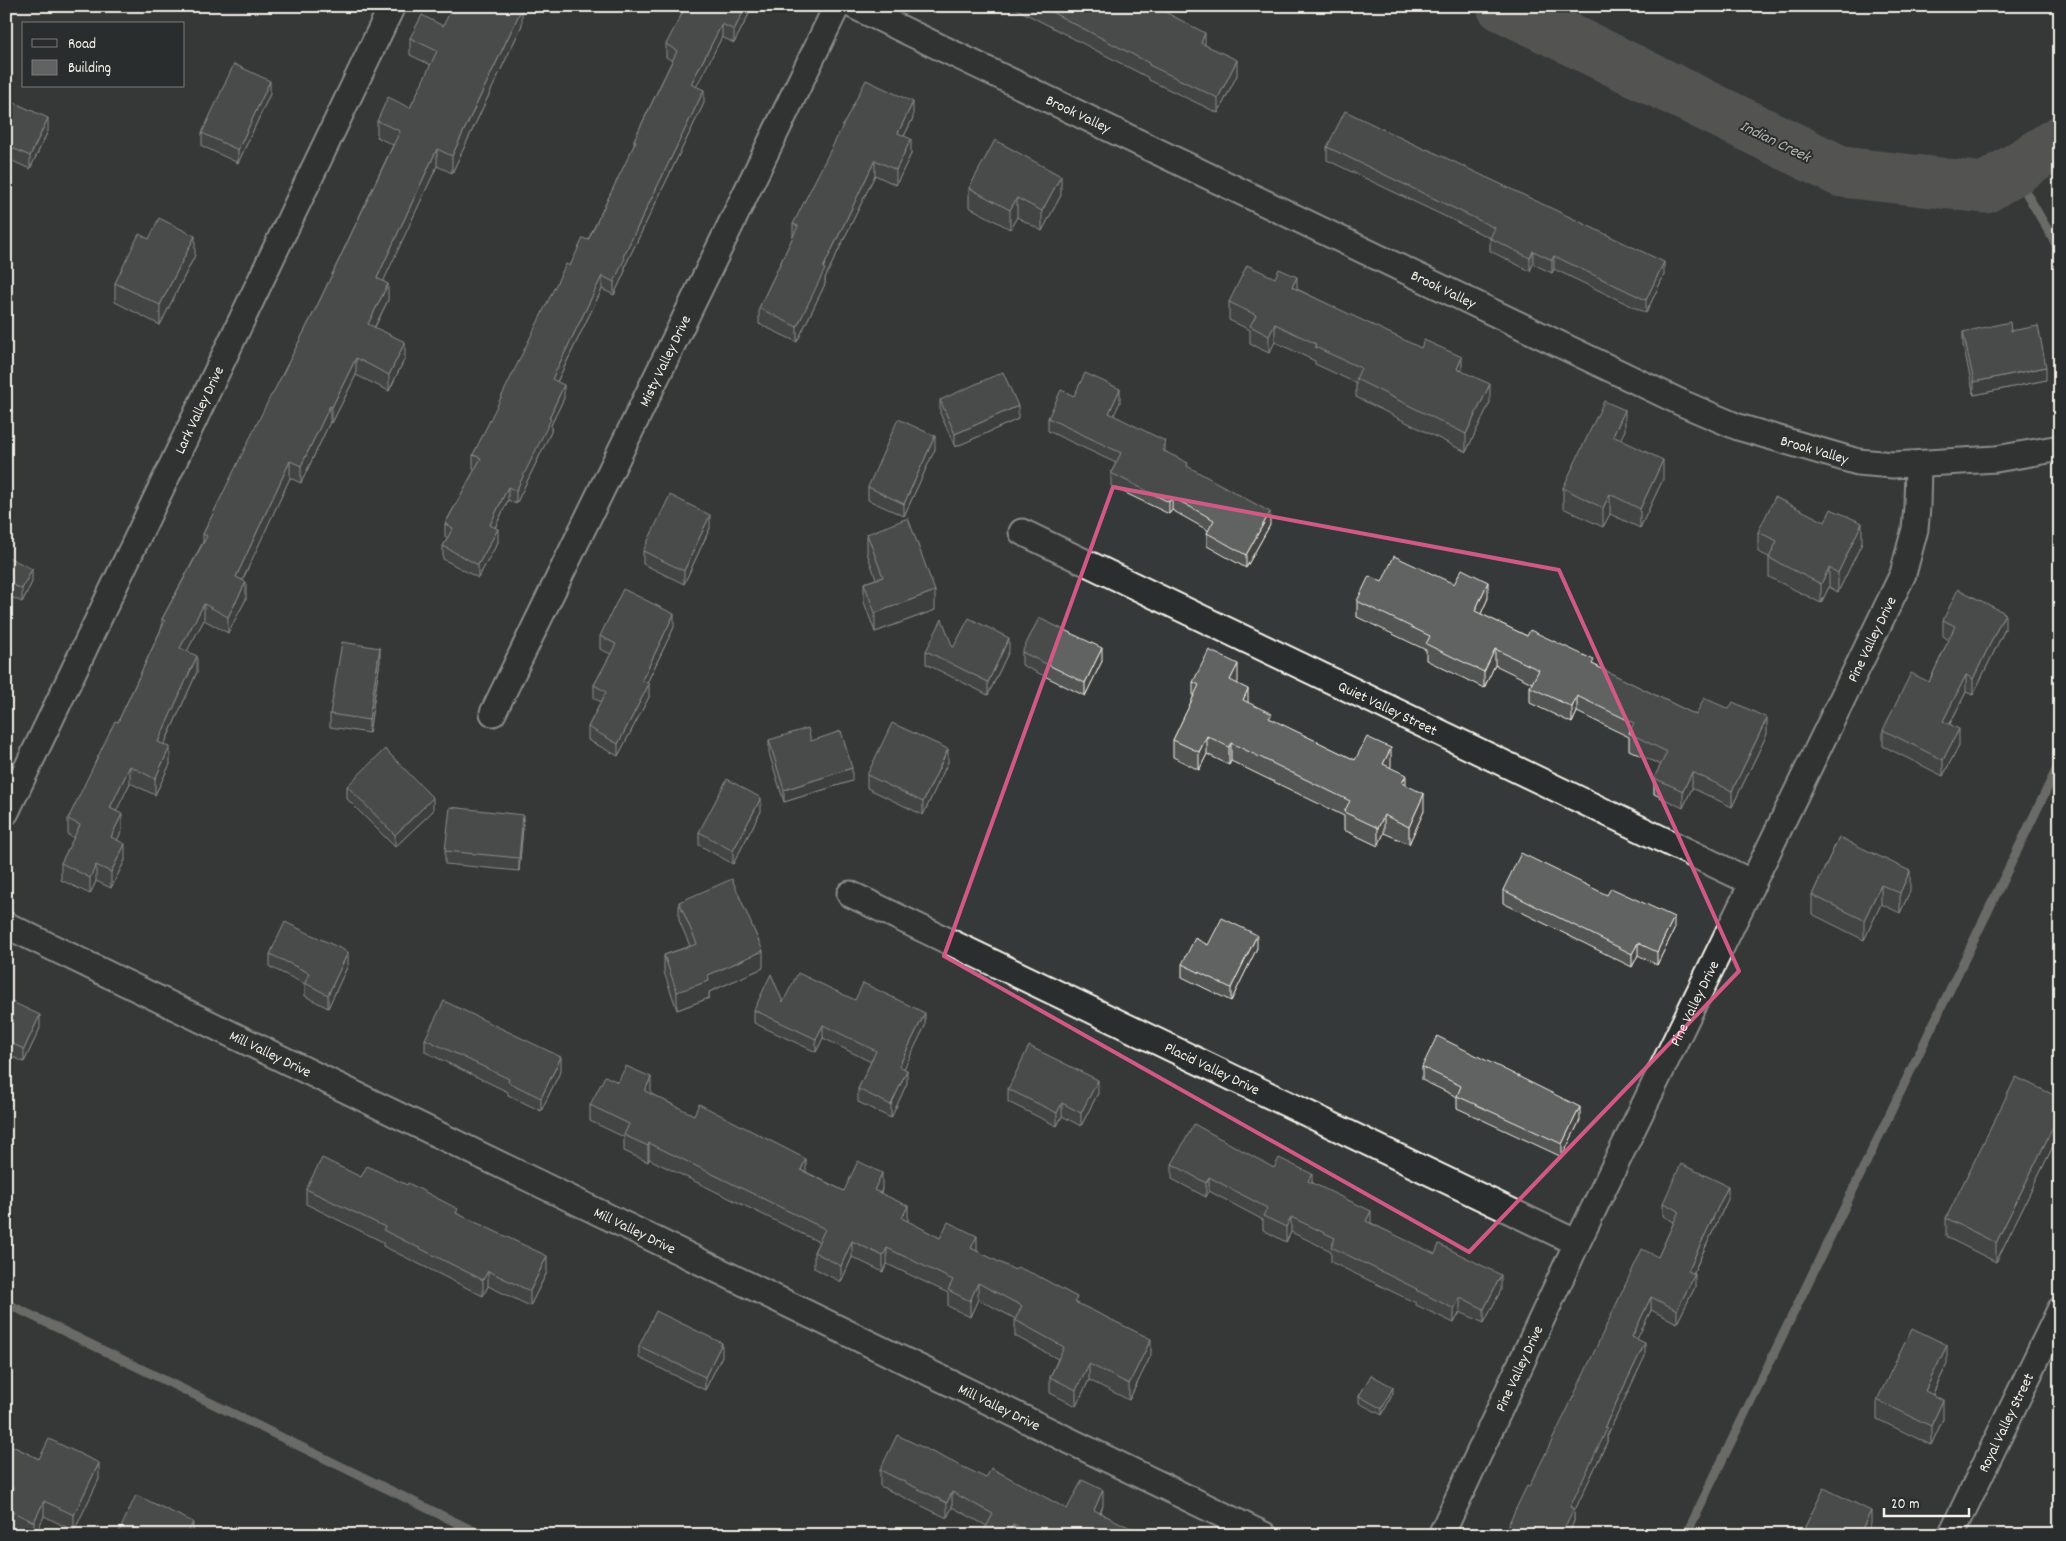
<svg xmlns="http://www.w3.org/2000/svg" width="2066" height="1541" font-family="Dekko,sans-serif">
<rect width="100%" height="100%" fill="#363939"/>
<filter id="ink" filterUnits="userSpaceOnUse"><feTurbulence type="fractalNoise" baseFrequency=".02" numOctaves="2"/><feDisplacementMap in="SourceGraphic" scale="10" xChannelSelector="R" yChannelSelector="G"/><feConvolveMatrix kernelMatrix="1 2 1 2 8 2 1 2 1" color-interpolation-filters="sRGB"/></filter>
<g filter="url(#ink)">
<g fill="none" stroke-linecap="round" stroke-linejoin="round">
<path stroke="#a8a7a1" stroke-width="9" d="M2013,170L2060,251
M6,1303L482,1535
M1686,1535L2060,762"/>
<path stroke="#757572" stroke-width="51" d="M1502,6L1842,172L1985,188L2060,141"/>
<defs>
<g id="street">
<path id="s1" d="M854,6L1684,404L1738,427L1858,462L1893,465L1996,459L2060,448"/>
<path id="s2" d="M1022,532L1753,883"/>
<path id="s3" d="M493,713L837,6"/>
<path id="s4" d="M6,812L392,6"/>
<path id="s5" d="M850,894L1577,1243"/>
<path id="s6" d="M6,925L1264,1535"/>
<path id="s7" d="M1441,1535L1577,1243L1903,574L1915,529L1917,507L1918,465"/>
<path id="s8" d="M1951,1535L2060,1310"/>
</g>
</defs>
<use href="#street" stroke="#f4f1e8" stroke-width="29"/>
<use href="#street" stroke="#2a2d2e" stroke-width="25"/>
</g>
<path fill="#535554" stroke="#f4f1e8" d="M748,6V16L734,43L722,37L696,86L704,103L625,266V271L614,295L602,289L557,382L564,398L551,425V432L516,504L508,500L495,528L498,542L478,578L443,559V546L448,538L445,537V524L475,469L473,468V455L570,266L588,240L634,146V140L672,61L666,57V44Z
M1011,6H1154L1205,45L1237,75L1218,113L1149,80V78Z
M522,25L452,173L437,166L383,281L388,300L375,327L405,358L389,391L356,375L332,423L330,422L301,483L290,478L242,580L246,599L228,633L204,620L187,651L197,672L164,745L170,764L155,795L130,783L116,811L122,830L117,840L125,860L111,888L96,881L90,894L61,880V863L74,838L68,835V819L118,722L162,627V619L203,542V534L319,302L393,145L377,137V121L410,108L431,65L410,55V38L443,26Z
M270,94L238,163L202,146V133Z
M6,99L48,131L30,169L6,158Z
M913,118L904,136L911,154L896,185L875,175L825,278V284L797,342L759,324V308L793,237V224Z
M1327,147L1664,275L1646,313L1554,269L1552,273L1533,264L1530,271L1490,251V238L1327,160Z
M969,188L1061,195L1042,231L1017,217L1010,229L969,207Z
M149,239L195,255L160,325L115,302V283Z
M1297,289L1462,371L1490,402L1466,452L1356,397V383L1315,364V361L1275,342L1269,353L1250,344V330L1229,320V302Z
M2011,331L2046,380L1974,395L1963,345V332Z
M1074,396L1120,402L1113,416L1188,467L1270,525L1246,568L1207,546V533L1209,531L1172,510L1169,514L1111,486V473L1116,463L1048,431V418Z
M940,400L1018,419L955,447L940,413Z
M1625,430L1620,439L1663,479L1640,528L1610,514L1603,527L1563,508V488Z
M935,449L904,516L868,500V487Z
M710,528L684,584L643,564V551Z
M1758,532L1862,543L1838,592L1829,587L1821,603L1769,577V557L1758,552Z
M867,534L935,610L875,632L864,602V583L876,579L867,553Z
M6,556L32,582L22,602L11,597L6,607Z
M1382,582L1454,584L1488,598L1481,614L1527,636L1594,665L1696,715L1767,734L1732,807L1692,788L1683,808L1654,794V778L1661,765L1629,750V737L1577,712L1572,723L1530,703V687L1532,683L1495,665L1484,688L1426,660V650L1357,617V601Z
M1943,620L2005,629L1973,695L1966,692L1950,724L1959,745L1943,776L1883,746V730L1929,682L1949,640L1943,636Z
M674,627L647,683L649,697L618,756L588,740V727L601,702L594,698V685L611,654L600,649V636Z
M953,648L1009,651L988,695L926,664V651Z
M1022,652L1102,661L1085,696L1022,665Z
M380,661L369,733L330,727V714Z
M1193,682H1238L1237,683L1248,703L1272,720L1355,760L1391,766L1390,767L1406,785L1424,811L1409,844L1384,833L1378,846L1344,830V816L1231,761L1229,765L1207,754L1199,770L1173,757V740L1193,698Z
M769,740L811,741L852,781L784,802L769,753Z
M948,762L923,815L867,788V775Z
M347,786L433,811L395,847L347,799Z
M761,811L733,864L699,845V832Z
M523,828L519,871L445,864V851Z
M1839,837L1910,891L1900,913L1881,904L1864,940L1812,914V895Z
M1503,890L1674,930L1657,965L1638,955L1632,967L1503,903Z
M679,902L763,968L709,992V998L677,1010L664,972V955L690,946L679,920Z
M1208,945L1257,948L1231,1001L1182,977V964Z
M270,954L348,965L328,1008L305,996V984L270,967Z
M6,999L40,1028L24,1062L6,1054Z
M855,1000L925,1026L904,1068L907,1083L891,1118L858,1102V1089L871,1062L823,1038L816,1052L754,1023V1010L783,1002Z
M425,1039L561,1070L541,1111L508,1095V1092L425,1052Z
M1422,1067L1580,1120L1562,1157L1457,1108V1097L1422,1080Z
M618,1082L651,1094L844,1191L882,1189L881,1193L908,1222L940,1238L977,1251L1077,1303L1151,1355L1129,1400L1089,1380L1076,1406L1050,1393V1377L1058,1359L1015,1336V1320L1016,1319L978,1299L970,1317L948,1306V1293L887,1264L883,1272L852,1257L841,1282L814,1268V1252L819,1242L649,1159L648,1162L624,1151V1137L590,1121V1105Z
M1008,1089L1098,1093L1081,1126L1062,1116L1057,1126L1008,1102Z
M2060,1098V1132L1996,1262L1946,1237V1218Z
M1172,1164L1274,1168L1312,1182L1371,1223L1501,1290L1484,1323L1460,1312L1454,1323L1416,1305V1303L1331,1262V1251L1291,1232L1286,1242L1263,1230V1220L1209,1191L1206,1197L1172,1179Z
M361,1177L458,1214L547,1272L530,1306L488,1286L483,1296L383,1246V1242L306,1204V1189Z
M1728,1199L1693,1274L1695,1287L1677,1323L1651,1310L1637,1339L1645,1356L1607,1436V1442L1574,1512V1521L1568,1535H1507V1527L1658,1257L1674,1222L1663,1216V1203Z
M639,1346L722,1356L705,1390L639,1358Z
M1947,1364L1933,1394L1943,1419L1931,1445L1877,1419V1400Z
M1393,1393L1382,1415L1359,1403V1396Z
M6,1443L39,1459L99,1479L74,1531L44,1516L35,1535H28L6,1525Z
M2060,1443V1462H2059V1445Z
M880,1470L986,1478L1067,1509L1103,1506L1100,1513L1141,1535H984V1531L987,1526L952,1507L947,1518L880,1486Z"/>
<path fill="#444545" stroke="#f4f1e8" d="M746,6H748V16L734,43V30Z
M522,8V25L452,173V156Z
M722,24V37L691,97V84Z
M1205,33V48L1201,43Z
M1237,60V75L1218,113V98Z
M270,81V94L238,163V150Z
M704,90V103L625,266V271L614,295V282L623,257Z
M913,102V118L898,148V133Z
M48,118V131L30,169V156Z
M911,139V154L896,185V170Z
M437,149V166L377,295V278Z
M875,160V175L825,278V284L797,342V327L823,268Z
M1061,176V195L1042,231V211Z
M1017,198V217L1010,229V210Z
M195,236V255L160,325V305Z
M1533,251V264L1530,271V258Z
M1554,256V269L1552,273V260Z
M1664,262V275L1646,313V300Z
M602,276V289L552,392V379Z
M1297,277V295L1292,287Z
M388,284V300L368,340V324Z
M1275,324V342L1269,353V336Z
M405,342V358L389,391V375Z
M1462,357V375L1457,369Z
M356,358V375L332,423V407Z
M2046,367V380L1974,395V382Z
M1490,384V402L1466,452V434Z
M564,385V398L551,425V432L516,504V491L549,418Z
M1120,389V402L1109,426V413Z
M330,406V422L301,483V466Z
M1018,406V419L955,447V434Z
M1625,410V430L1613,455V436Z
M935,436V449L904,516V504Z
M1165,441V454L1162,450Z
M1663,460V479L1640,528V509Z
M290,461V478L236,594V577Z
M508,487V500L490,538V525Z
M1610,494V514L1603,527V508Z
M1172,497V510L1169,514V502Z
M1270,512V525L1246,568V555Z
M710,515V528L684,584V571Z
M1862,523V543L1838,592V573Z
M498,529V542L478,578V565Z
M1829,568V587L1821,603V584Z
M32,569V582L22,602V589Z
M246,582V599L228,633V617Z
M1488,582V598L1475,627V611Z
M11,584V597L6,607V594Z
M935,591V610L875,632V613Z
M204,604V620L180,664V648Z
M2005,613V629L1973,695V679Z
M674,614V627L642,693V680Z
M1009,638V651L988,695V682Z
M380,648V661L369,733V720Z
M1102,648V661L1085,696V683Z
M1495,649V665L1484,688V672Z
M197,656V672L158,758V742Z
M1238,664V682L1230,698V680Z
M1966,675V692L1943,737V721Z
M649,684V697L618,756V744Z
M1248,689V706L1243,700Z
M1577,696V712L1572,723V707Z
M1767,718V734L1732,807V791Z
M1959,729V745L1943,776V760Z
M1207,736V754L1199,770V752Z
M1231,743V761L1229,765V747Z
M170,747V764L155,795V779Z
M1391,748V766L1383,782V764Z
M948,749V762L923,815V802Z
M130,766V783L110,824V808Z
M852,768V781L784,802V790Z
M1692,772V788L1683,808V791Z
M1406,775V793L1402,783Z
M1424,794V811L1409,844V827Z
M433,798V811L395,847V835Z
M761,798V811L733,864V851Z
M122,814V830L111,853V837Z
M523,815V828L519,871V858Z
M1384,815V833L1378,846V828Z
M125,844V860L111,888V872Z
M96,865V881L90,894V878Z
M1910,871V891L1900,913V893Z
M1881,885V904L1864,940V920Z
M1674,917V930L1657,965V952Z
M1257,935V948L1231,1001V988Z
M1638,943V955L1632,967V954Z
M763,951V968L709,992V998L677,1010V992L708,975Z
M348,952V965L328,1008V995Z
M925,1013V1026L899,1079V1066Z
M40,1015V1028L24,1062V1049Z
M823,1025V1038L816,1052V1039Z
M561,1057V1070L541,1111V1098Z
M907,1070V1083L891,1118V1105Z
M651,1077V1094L645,1107V1091Z
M1098,1080V1093L1081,1126V1113Z
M1062,1103V1116L1057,1126V1113Z
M1580,1107V1120L1562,1157V1144Z
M2060,1113V1132L1996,1262V1243Z
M649,1143V1159L648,1162V1146Z
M806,1159V1175L801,1170Z
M882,1173V1189L874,1206V1190Z
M1312,1174V1188L1308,1181Z
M1209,1177V1191L1206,1197V1183Z
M1728,1186V1199L1688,1284V1271Z
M908,1206V1222L902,1218Z
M1371,1211V1226L1366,1221Z
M1291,1217V1232L1286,1242V1227Z
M977,1236V1252L971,1248Z
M852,1241V1257L841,1282V1266Z
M887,1248V1264L883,1272V1256Z
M547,1256V1272L530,1306V1291Z
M488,1271V1286L483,1296V1280Z
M1695,1274V1287L1677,1323V1310Z
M1501,1275V1290L1484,1323V1309Z
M978,1283V1299L970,1317V1301Z
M1460,1297V1312L1454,1323V1309Z
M1651,1297V1310L1632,1350V1337Z
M1151,1339V1355L1129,1400V1384Z
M722,1343V1356L705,1390V1377Z
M1645,1343V1356L1607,1436V1442L1574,1512V1521L1568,1535H1561L1570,1507L1604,1428Z
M1947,1345V1364L1925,1410V1391Z
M1089,1364V1380L1076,1406V1390Z
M1393,1387V1393L1382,1415V1409Z
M1943,1400V1419L1931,1445V1426Z
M99,1463V1479L74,1531V1515Z
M1103,1490V1506L1094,1526V1510Z
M952,1492V1507L947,1518V1503Z
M44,1501V1516L35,1535H34V1522Z
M1871,1511V1524L1865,1535H1859Z
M193,1522V1535H187Z
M1013,1524V1535H1007Z"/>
<path fill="#616362" stroke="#f4f1e8" d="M453,6H517L522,8L452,156L437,149L377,278L388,284L368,324L405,342L389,375L356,358L332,407L330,406L301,466L290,461L236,577L246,582L228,617L204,604L180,648L197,656L158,742L170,747L155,779L130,766L110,808L122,814L111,837L125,844L111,872L96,865L90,878L61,863L80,825L68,819L115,721L118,722L165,621L162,619L207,536L203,534L271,395H272L319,302L400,131L377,121L388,97L410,108L437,51L410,38L422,15L443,26Z
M686,6H746L734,30L722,24L691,84L704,90L623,257L625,258L614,282L602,276L552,379L564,385L549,418L551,419L516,491L508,487L490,525L498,529L478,565L443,546L453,528L445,524L481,458L473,455L566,264L570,266L583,238L588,240L636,141L634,140L677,51L666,44Z
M1040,6H1154L1205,33L1201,43L1237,60L1218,98L1149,65V63Z
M234,64L270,81L238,150L202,133Z
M866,80L913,102L898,133L911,139L896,170L875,160L823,268L825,269L797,327L759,308L798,226L793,224Z
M6,99L48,118L30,156L6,145Z
M1345,111L1426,150L1427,149L1664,262L1646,300L1554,256L1552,260L1533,251L1530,258L1490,238L1495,228L1327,147Z
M995,140L1061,176L1042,211L1017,198L1010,210L969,188Z
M159,218L195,236L160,305L115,283L139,234L149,239Z
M1247,265L1275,278L1279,269L1297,277L1292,287L1421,348L1424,340L1462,357L1457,369L1490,384L1466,434L1356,379L1361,368L1315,347L1316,344L1275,324L1269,336L1250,326L1256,315L1229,302Z
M2010,322L2011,331L2038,326L2046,367L1974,382L1963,332Z
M1003,372L1018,406L955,434L940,400Z
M1085,373L1120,389L1109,413L1165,441L1162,450L1188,463L1187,466L1270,512L1246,555L1207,533L1214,520L1172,497L1169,502L1111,473L1121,453L1048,418L1061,390L1074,396Z
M1604,401L1625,410L1613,436L1663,460L1640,509L1610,494L1603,508L1563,488Z
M898,419L935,436L904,504L868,487Z
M670,495L710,515L684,571L643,551Z
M1775,497L1825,522L1831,509L1862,523L1838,573L1829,568L1821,584L1769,558L1777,541L1758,532Z
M908,518L935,591L875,613L864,583L883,577L867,534Z
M6,556L32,569L22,589L11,584L6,594Z
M1394,556L1454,584L1462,569L1488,582L1475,611L1527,636L1530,630L1594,660L1592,664L1696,715L1704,698L1729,709L1733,702L1767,718L1732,791L1692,772L1683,791L1654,778L1667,752L1629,733L1634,723L1577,696L1572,707L1530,687L1539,670L1495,649L1484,672L1426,644L1430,636L1357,601L1369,576L1382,582Z
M623,589L674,614L642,680L649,684L618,744L588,727L606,692L594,685L616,644L600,636Z
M1958,589L2005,613L1973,679L1966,675L1943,721L1959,729L1943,760L1883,730L1911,673L1929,682L1955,626L1943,620Z
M969,618L1009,638L988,682L926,651L942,619L953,648Z
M1039,618L1102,648L1085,683L1022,652Z
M342,642L380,648L369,720L330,714Z
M1209,650L1238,664L1230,680L1248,689L1243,700L1272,714L1269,718L1355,760L1367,737L1391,748L1383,764L1406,775L1402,783L1424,794L1409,827L1384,815L1378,828L1344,812L1350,801L1231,743L1229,747L1207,736L1199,752L1173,740L1199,685L1193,682Z
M892,723L948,749L923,802L867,775Z
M808,728L811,741L841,731L852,768L784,790L769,740Z
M385,749L433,798L395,835L347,786Z
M727,779L761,798L733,851L699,832Z
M450,807L523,815L519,858L445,851Z
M1839,837L1910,871L1900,893L1881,885L1864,920L1812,895Z
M1521,853L1607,895L1611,888L1674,917L1657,952L1638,943L1632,954L1503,890Z
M732,879L763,951L708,975L709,981L677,992L664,955L697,944L679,902Z
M1222,918L1257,935L1231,988L1182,964L1195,938L1208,945Z
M285,922L348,952L328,995L305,983L309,973L270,954Z
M798,973L855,1000L863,983L925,1013L899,1066L907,1070L891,1105L858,1089L876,1051L823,1025L816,1039L754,1010L771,974L783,1002Z
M6,999L40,1015L24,1049L6,1041Z
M444,1001L561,1057L541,1098L508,1082L509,1079L425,1039Z
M1437,1036L1580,1107L1562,1144L1457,1096L1461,1086L1422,1067Z
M1029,1046L1098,1080L1081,1113L1062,1103L1057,1113L1008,1089Z
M626,1066L651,1077L645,1091L694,1115L699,1104L806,1159L801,1170L844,1191L858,1161L882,1173L874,1190L908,1206L902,1218L940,1238L948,1222L977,1236L971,1248L1015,1270L1017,1267L1036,1275L1077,1297L1075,1302L1151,1339L1129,1384L1089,1364L1076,1390L1050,1377L1064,1347L1015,1320L1022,1306L978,1283L970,1301L948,1290L953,1280L887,1248L883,1256L852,1241L841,1266L814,1252L825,1229L649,1143L648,1146L624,1135L629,1124L590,1105L605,1076L618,1082Z
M2016,1077L2060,1098V1113L1996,1243L1946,1218Z
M1194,1124L1274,1168L1279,1158L1312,1174L1308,1181L1371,1211L1366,1221L1435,1254L1439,1244L1501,1275L1484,1309L1460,1297L1454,1309L1416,1290L1417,1289L1331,1247L1335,1238L1291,1217L1286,1227L1263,1216L1267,1208L1209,1177L1206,1183L1172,1164Z
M322,1158L361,1177L367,1166L407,1185L408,1183L458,1209L456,1213L547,1256L530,1291L488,1271L483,1280L383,1230L385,1227L306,1189Z
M1681,1164L1728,1186L1688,1271L1695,1274L1677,1310L1651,1297L1632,1337L1645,1343L1604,1428L1607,1429L1570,1507L1574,1508L1561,1535H1523L1507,1527L1527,1486L1529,1487L1567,1410L1642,1249L1658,1257L1679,1211L1663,1203Z
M656,1311L722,1343L705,1377L639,1346Z
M1912,1328L1947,1345L1925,1391L1943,1400L1931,1426L1877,1400Z
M1371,1375L1393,1387L1382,1409L1359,1396Z
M897,1435L986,1478L991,1468L1067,1509L1082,1480L1103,1490L1094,1510L1141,1533V1535H1034L1013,1524L1007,1535H990L984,1531L993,1514L952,1492L947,1503L880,1470Z
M49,1439L99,1463L74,1515L44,1501L34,1522L6,1509V1502L13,1488L6,1485V1443L39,1459Z
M1824,1488L1871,1511L1859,1535H1801Z
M136,1495L193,1522L187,1535H124L119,1532Z
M242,1532L248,1535H241Z"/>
</g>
<path d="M0 0H2066V1541H0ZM1113,487L1559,570L1739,971L1469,1252L944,956Z" fill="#363939" fill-opacity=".55" fill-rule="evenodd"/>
<path fill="none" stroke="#d15985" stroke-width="4" stroke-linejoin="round" d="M1113,487L1559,570L1739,971L1469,1252L944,956Z"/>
<g text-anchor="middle" stroke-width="4" stroke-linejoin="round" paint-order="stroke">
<g font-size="15" fill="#f4f1e8" stroke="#2a2d2e">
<text dy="5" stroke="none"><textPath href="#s1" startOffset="249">Brook Valley</textPath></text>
<text dy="5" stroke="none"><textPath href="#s1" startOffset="654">Brook Valley</textPath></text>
<text dy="5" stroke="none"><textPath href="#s3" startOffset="392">Misty Valley Drive</textPath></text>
<text dy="5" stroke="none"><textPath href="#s4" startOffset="446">Lark Valley Drive</textPath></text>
<text dy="5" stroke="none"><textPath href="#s1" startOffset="1059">Brook Valley</textPath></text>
<text dy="5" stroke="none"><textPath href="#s7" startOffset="994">Pine Valley Drive</textPath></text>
<text dy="5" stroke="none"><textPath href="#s2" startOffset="406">Quiet Valley Street</textPath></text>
<text dy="5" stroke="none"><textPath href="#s7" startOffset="589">Pine Valley Drive</textPath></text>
<text dy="5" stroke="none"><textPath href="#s6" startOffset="294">Mill Valley Drive</textPath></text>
<text dy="5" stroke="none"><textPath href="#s5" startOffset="402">Placid Valley Drive</textPath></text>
<text dy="5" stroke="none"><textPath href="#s6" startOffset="699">Mill Valley Drive</textPath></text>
<text dy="5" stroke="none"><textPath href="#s7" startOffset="184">Pine Valley Drive</textPath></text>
<text dy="5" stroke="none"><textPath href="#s6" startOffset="1104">Mill Valley Drive</textPath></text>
<text dy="5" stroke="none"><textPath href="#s8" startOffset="125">Royal Valley Street</textPath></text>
</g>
<g font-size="16" font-style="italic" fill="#b4b3ad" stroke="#2a2d2e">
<text transform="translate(1776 140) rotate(26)" y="6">Indian Creek</text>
</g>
</g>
<rect width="2066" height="1541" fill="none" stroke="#2a2d2e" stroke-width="25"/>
<rect x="12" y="12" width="2041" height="1516" fill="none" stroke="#f4f1e8" stroke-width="2" filter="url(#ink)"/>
<rect x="22" y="22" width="162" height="65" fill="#2a2d2e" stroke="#7b7b78"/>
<rect x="32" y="39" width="25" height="8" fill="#2a2d2e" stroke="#7b7b78"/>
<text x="68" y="48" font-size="15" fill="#f4f1e8">Road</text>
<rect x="32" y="60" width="25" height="15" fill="#616362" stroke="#7b7b78"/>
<text x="68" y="72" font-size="15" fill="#f4f1e8">Building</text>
<path d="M1884 1508v8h85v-8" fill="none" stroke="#f4f1e8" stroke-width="2.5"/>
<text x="1891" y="1508" font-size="15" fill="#f4f1e8" stroke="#2a2d2e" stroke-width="4" paint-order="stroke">20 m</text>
</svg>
